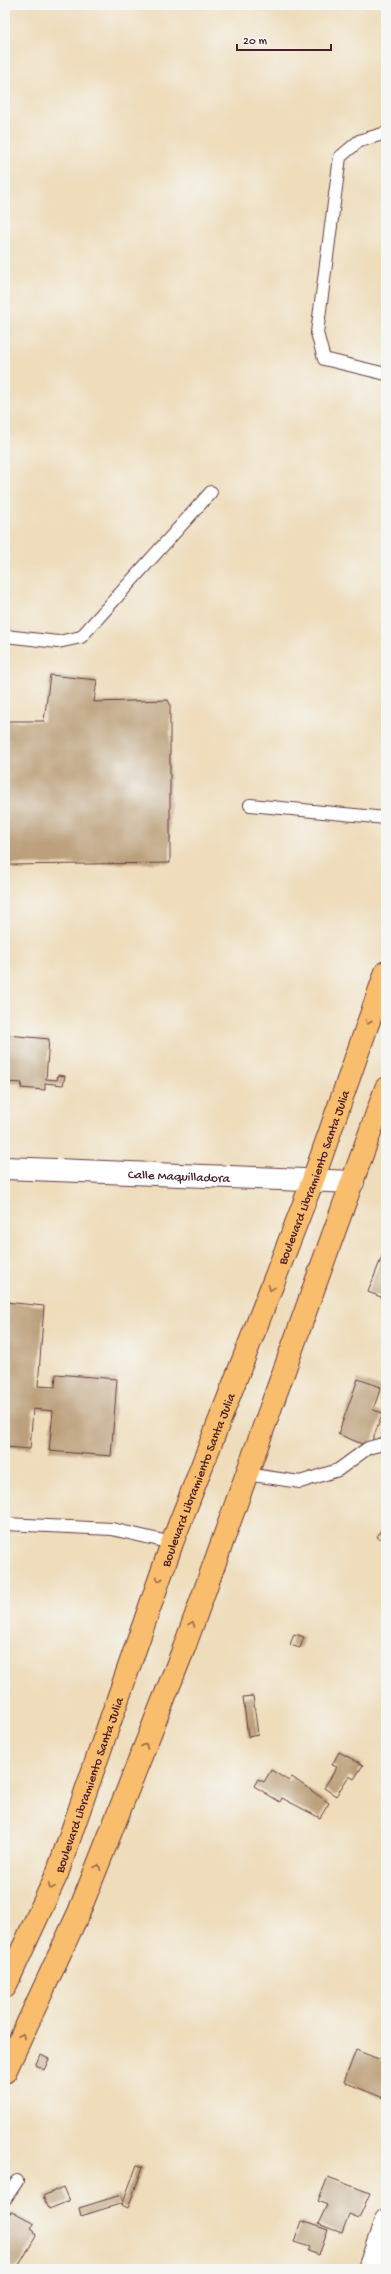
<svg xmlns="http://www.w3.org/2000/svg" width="391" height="2274" font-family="'Gochi Hand',sans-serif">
<rect width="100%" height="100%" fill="#f6f6f2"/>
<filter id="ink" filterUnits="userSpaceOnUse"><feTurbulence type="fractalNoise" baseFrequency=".025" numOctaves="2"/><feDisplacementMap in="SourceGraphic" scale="8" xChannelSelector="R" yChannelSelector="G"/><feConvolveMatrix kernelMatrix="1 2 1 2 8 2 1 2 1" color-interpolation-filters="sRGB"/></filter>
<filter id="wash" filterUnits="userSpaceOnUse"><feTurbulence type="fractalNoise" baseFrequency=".012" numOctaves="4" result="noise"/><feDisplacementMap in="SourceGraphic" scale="16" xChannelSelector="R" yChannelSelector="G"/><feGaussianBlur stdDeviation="0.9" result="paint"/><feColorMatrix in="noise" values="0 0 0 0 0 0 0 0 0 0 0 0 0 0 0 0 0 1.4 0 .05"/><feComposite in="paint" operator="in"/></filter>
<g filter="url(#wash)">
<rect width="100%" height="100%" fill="#eedcba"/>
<g id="blocks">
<path fill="#bca07b" d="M50,675L97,680L94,702L168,700L170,704V863L5,865V721H44Z
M8,1035L49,1039L46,1079L57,1080L58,1075L65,1076L63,1085L45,1083V1090L21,1088L22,1083L5,1082V1040H8Z
M384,1251L386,1252V1299L368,1292Z
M5,1302L44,1306L38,1386L55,1387L56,1374L117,1379L111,1456L49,1451L53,1411L33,1409L30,1449L5,1447Z
M358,1379L381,1387L373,1410L383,1413L368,1451L362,1444L338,1434Z
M381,1530L386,1533V1541L377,1537Z
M294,1634L304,1637L300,1648L290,1645Z
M253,1696L258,1735L248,1737L243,1697Z
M339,1752L363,1765L354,1779L349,1776L336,1796L324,1788L337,1767L332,1765Z
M271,1770L289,1781L292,1777L329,1803L320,1818L282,1798L280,1802L254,1786L258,1779L264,1782Z
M356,2050L386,2062V2099L344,2082Z
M41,2055L49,2059L44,2070L35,2065Z
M137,2165L143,2167L128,2208L122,2205L123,2203L81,2216L79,2208L121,2195L123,2202Z
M328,2177L370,2193L359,2218L349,2214L342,2233L318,2224L327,2205L318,2201Z
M63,2187L69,2201L49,2209L43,2196Z
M12,2212L34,2224L31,2228L34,2230L36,2236L18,2267L5,2269V2214Z
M301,2221L328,2230L319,2255L308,2251L310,2247L294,2242Z"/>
</g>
</g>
<g filter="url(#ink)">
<use href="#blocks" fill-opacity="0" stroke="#633b40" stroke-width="1"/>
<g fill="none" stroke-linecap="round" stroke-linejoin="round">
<defs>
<path id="service" d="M386,133L359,141L340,157L317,333L324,359L386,374
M5,636L58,642L81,637L211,492
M250,805L386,818
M246,1474L300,1482L338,1470L368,1448L386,1443
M5,1524L112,1529L172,1543
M5,2199L17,2181"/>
<path id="minor" d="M369,2269L386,2220"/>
<g id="tertiary">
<path id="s1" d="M5,1168L353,1182"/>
</g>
<g id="primary">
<path id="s2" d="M5,1987L57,1874L172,1543L313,1180L386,972"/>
<path d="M5,2072L79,1912L184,1648L386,1088"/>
</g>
</defs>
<use href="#service" stroke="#633b40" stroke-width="14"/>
<use href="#minor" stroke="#633b40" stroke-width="24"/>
<use href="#tertiary" stroke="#633b40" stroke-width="24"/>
<use href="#primary" stroke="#633b40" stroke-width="24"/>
<use href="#service" stroke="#fff" stroke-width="12"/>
<use href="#minor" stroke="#fff" stroke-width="22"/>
<use href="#tertiary" stroke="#fff" stroke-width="22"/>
<use href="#primary" stroke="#f9be6d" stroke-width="22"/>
</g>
<defs><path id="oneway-chevron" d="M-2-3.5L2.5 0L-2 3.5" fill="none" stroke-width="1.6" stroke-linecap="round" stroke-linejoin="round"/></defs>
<g stroke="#996749">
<use href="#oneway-chevron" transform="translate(368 1022) rotate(109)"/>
<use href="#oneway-chevron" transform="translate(271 1288) rotate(111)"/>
<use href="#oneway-chevron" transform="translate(159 1579) rotate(109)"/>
<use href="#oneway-chevron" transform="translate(192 1624) rotate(-70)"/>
<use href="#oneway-chevron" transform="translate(145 1746) rotate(-68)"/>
<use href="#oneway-chevron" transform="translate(98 1867) rotate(-68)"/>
<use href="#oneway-chevron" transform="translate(51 1887) rotate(115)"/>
<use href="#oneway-chevron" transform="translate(22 2036) rotate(-65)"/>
</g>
</g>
<g text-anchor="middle" stroke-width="3" stroke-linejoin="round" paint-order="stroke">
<g font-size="13" fill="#4a1f2b" stroke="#f6f6f2">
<text dy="5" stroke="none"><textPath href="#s1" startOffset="174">Calle Maquilladora</textPath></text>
<text dy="5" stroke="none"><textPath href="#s2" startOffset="867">Boulevard Libramiento Santa Julia</textPath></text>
<text dy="5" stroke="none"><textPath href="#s2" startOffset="543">Boulevard Libramiento Santa Julia</textPath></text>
<text dy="5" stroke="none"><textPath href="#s2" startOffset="219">Boulevard Libramiento Santa Julia</textPath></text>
</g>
</g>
<rect width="391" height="2274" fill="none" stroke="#f6f6f2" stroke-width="20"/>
<path d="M237 44v6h94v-6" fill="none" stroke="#4a1f2b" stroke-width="2"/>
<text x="243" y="44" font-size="12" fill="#4a1f2b" stroke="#f6f6f2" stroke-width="3" paint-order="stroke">20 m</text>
</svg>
